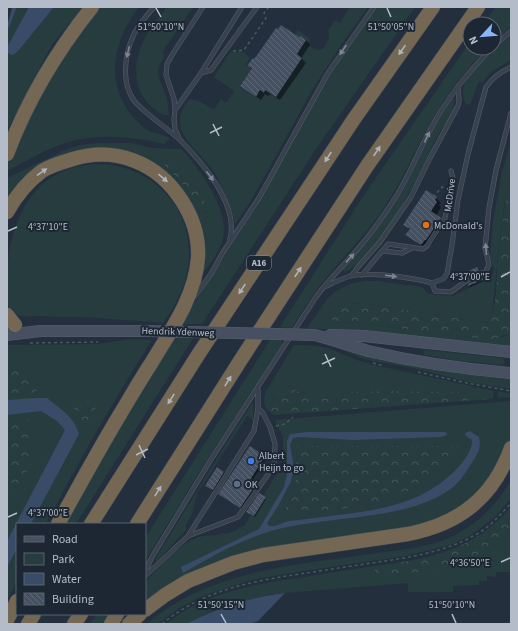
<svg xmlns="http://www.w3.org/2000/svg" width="518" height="631" font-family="'Source Sans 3',sans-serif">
<defs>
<pattern id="forest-crowns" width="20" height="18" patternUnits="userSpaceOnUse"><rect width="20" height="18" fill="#263c3f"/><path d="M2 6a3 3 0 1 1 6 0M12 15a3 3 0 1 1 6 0" fill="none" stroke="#435659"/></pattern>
<pattern id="building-back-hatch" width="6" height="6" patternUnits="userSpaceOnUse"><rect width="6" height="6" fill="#455162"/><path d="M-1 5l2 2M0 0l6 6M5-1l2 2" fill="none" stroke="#5d6877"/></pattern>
</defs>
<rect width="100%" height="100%" fill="#242f3e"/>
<path fill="#263c3f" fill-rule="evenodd" d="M17,7H29L7,47V30L10,25Z
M54,7H83L51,46L7,131V76L8,73L7,72V50L9,54L19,50Z
M99,7H139C111,43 103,90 140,124C142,126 144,129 147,130C155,134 163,133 170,139L164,144C134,137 98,133 69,142C47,148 27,161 7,171V164L11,155L41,89L85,24Z
M168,7H193L163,51L164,58C151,75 163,81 167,99C168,104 168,109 169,115H164C117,90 137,37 168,7Z
M350,7H368L341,45L308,97L272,163L249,204L235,224C231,205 224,189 214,172C199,148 162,131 190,99L201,102L214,110L221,99L226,103L234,91L214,77L230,52L242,51L250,58L245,65L251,69L239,86L256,98L260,91L264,93L271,83L281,90L303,57L290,48L293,38L298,30L310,39L306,44C310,46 314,50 318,50C326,50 331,36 328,30L335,21L340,23Z
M377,7H415L316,149L202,324H181L260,201L312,103L333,70Z
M496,7H511V26L494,42V24H483Z
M511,35V60L491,72L482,83L479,81L470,105L466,104C462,98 462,89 465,83C470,70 500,45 511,35Z
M470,42V48H487C466,69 447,93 432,120C415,149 403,180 384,208C367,233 346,254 326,278C313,293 303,311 292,328L280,327L362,198Z
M452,99H454C457,112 443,126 437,137C431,147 428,157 423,167C406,201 376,253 345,273L343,269L371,237L401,194L436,124Z
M511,141V171L505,201L499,247L492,313L491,319L488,321L481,322L362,303H355L338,306L330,317L334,322L357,323L482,339L503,337L511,333V349L382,333L307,328L328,298L336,291L350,284L364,281H377L422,287L429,294L453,296L492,277L494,269L490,256L493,221L502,172Z
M98,143H131L152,148L181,149C199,167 230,211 223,238C220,252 208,266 200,278L201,238L154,167L72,155L7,205V178L65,150L80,145ZM161,161L198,189L209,211L201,214L185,187Z
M98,164C154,165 197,211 188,268C185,289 175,306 163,323C135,321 107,318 79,317C65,317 52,317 39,316C33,316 27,317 21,316C18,315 13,312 11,310C4,304 7,289 7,281C7,237 23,184 69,169C78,165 89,165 98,164Z
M173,336L194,337L76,524H65L80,496Z
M132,339L152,340C114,400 79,461 46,524H31L79,434L67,414L62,410L71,436L17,524L7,559V345L97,344Z
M270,340H281L282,345L203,466L145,561V538Z
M294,345C305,345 315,345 326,348C341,352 354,360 370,364L494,391L493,398L490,399L489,393L310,394L296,391L284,382L267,410L264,403L265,393Z
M336,347L511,376V389L472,383L417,369L373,361L359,357Z
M425,350L503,358L505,363L502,365L460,361L424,355L423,351Z
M498,391L511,394V397L497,398Z
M511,401V436L506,454L494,481L445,521L283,550L145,605V583C159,567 178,544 199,537C205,535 209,536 215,535C219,535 222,532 227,534L239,529L238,528L244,526L283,464V437L275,420ZM297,446H461L391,497L358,506L282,516L293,494L295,485Z
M253,402V420L247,416L197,494L192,514L186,525V530L157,561L155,559C188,507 219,453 253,402Z
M511,481V498L495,517L482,527L470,536L450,545L406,556L303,571L251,580L203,596L179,608L158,624H147C207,571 294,565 370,554C398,550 429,548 455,535C479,523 497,503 511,481Z
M511,533V572H496V577L487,576V581H479V585L453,586V592H408V583L272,594L255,598L215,610L187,624H166C205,592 255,584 304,577C327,573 350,570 374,566L376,575C400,572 426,571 449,566C467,562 497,545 511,533Z
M17,549V581L7,601V567Z
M97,614H110L103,624H90Z"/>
<path fill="url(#forest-crowns)" d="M164,156L182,170L198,189L209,210L201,214L185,187L161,161Z
M511,171V333L494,339H482L357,323L334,322L330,317L334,308L346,304L362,303L481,322C485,322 489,322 491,317C496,307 497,273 498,260C501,230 505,201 511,171Z
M7,368H13L36,389L37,398L7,400Z
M284,382L296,391L310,394L386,391L489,393L490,399L274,415L267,410Z
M96,400L97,403C93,415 92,423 78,423L74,411L75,405L82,402Z
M30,419L29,467L7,507V422Z
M297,446H462C425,506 344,508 282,516L293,494L295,485Z
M511,507V533C494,548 463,564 440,569C419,573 397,573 376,575L374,566C428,559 473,551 511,507Z"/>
<path fill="#394c67" d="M12,7H17L10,25L7,30C7,22 11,15 12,7Z
M29,7H54L19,50L13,55L9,54L7,50V47Z
M37,398H47L67,414L75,424L79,434L31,524H17V549L7,567V541L65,430L57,421L41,411L7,415V400Z
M470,431L479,437C482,448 477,455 471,464C466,472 460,482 452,488C407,522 325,515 271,531C240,540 211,557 183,573L181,567L259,529L284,487L287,474V441L290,434L306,432H446L447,435L441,437L354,440L299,437L293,438L290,445L294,468L291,481L278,506L267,523C268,525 268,526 271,526C276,527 283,522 289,521C295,520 301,520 307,519C363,511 421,511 461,464C466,458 473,448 472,440L466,436L465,433Z
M285,593L258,621L252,623H188C219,608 250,597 285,593Z"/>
<path fill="#0007" d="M300,38L306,40L310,45L301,58L306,63L280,100L270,94L268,96L265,94L261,100L241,86L252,69L249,65Z
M436,198L441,203L439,205L441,207L436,216L445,223L432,244H431L426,249L407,235L410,230L404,225Z
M478,269L479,272L466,278L465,277Z
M483,279V281L470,287L469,286V285Z
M250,447L266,459L248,487L254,492L242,509L221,496Z
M224,472L225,473L214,491L207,486Z
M265,498L266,499L255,517L248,512Z"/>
<path fill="url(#building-back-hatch)" d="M281,25L299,37L300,36L306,40L297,54L302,58L276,97L265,90L264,93L260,90L256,97L240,86L252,68L247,66L252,59L255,58L276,28L278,29Z
M426,190L437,197L435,200L437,202L431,211L441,218L426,240H425L421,245L405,235L410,229L403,225Z
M477,267L479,271L465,278L463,274Z
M482,277L483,280L468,286V284Z
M250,446L265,456L247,485L253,489L240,508L218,494Z
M217,467L224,472L213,490L205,486Z
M259,493L266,497L254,516L246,512Z"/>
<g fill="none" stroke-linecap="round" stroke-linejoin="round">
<defs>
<path id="service" d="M154,7C147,15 139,24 134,34C124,55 120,87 138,105C151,118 167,128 180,140C203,163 239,205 230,239
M494,46L511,31
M201,73L211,70L257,7
M175,110L174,99L166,75L167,64L172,55L203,7
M179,138L175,129L174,119L175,110L201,73L242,7
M382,251L402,253L412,248
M352,275L358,267L380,242L411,197L430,158L458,106L459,101L458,86
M362,275L388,244L423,249L427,246L445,218L453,178L451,171
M432,283L443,279L447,274L452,245L458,200L468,154L486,87C493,77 500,72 511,67
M324,287C333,283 341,279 350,276C367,271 415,278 432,283L435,291L451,292L466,281L486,271L489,264L485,248L489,208L496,170L511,113
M195,296L211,274L222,254L259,198L328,73L374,7
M188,536L254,431L258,408V390
M145,572L152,557L210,461L316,297C328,280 343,266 356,251C371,234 385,214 397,195C409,175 418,153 429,132C445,101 467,73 492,48
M145,576L188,536L238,517L274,466L275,444L270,427L263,413L258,408"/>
<path id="secondary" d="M7,335L40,331H146
M315,335C333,340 351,346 368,351C415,362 463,369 511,373
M330,335L364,336L511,352"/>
<path id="motorway" d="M7,154C27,101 56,52 92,7
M7,212C16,196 27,182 42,171C51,165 63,162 73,159C116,146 158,163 182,201C193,218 199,238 198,258C195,297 171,330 152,362C140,380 130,398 119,416C98,451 78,488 58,524
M7,315L15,325
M91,524L198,355L354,119L433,7
M137,524L240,361L367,166L478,7
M145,610L165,595L188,581L233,563L263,555L408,534C459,524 493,498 511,448
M7,620L17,601
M28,624L34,614
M74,624L81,614
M111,624L117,614
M129,624L140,614"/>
</defs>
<use href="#service" stroke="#565f6c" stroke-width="5"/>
<use href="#secondary" stroke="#565f6c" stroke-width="12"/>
<use href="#motorway" stroke="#434c59" stroke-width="15"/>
<path stroke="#44595c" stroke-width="1.5" stroke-dasharray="3 3" stroke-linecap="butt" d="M233,51L244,50L266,18L264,13L269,7
M428,196L432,198L442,187L444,188
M30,343L98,342
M373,363L384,366
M418,372L467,383L511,391
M276,426L285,424L293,417
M162,624C204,589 254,581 306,573C332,569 359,565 385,561C416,556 447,551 475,535C489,528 500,515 511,503"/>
<use href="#service" stroke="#38414e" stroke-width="4"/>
<use href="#secondary" stroke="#465061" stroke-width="11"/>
<use href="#motorway" stroke="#746855" stroke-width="14"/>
<defs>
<path id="secondary-bridge" d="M146,331L315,335"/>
</defs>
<use href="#secondary-bridge" stroke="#565f6c" stroke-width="12" stroke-linecap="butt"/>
<use href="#secondary-bridge" stroke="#465061" stroke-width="11"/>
</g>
<defs><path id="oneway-solid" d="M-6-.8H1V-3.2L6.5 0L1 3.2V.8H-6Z"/></defs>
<g fill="#7c8592">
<use href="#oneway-solid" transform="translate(343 50) rotate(124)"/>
<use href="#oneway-solid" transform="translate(128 52) rotate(103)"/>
<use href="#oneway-solid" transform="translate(427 137) rotate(-64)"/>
<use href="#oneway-solid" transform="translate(210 176) rotate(53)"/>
<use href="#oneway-solid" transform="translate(486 249) rotate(-95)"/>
<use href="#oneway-solid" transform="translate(350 258) rotate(-47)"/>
<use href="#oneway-solid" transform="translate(391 276) rotate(7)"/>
</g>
<g fill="#aeb4bd">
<use href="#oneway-solid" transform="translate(402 50) rotate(125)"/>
<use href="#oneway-solid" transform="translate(377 151) rotate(-56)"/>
<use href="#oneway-solid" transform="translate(328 157) rotate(123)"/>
<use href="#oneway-solid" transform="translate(42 172) rotate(-34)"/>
<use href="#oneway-solid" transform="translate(163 178) rotate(40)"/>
<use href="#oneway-solid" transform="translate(298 272) rotate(-57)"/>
<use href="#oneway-solid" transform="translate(242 289) rotate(123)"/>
<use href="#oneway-solid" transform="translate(228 381) rotate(-58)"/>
<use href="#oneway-solid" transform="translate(171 399) rotate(122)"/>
<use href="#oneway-solid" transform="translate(158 491) rotate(-58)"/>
</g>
<path fill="none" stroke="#b4bcc9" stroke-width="1.5" d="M156,8L161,17M387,8L391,17M213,124L219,136M210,133L222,127M8,231L17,227M501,277L510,272M325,354L331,367M322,364L335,358M139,445L145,458M136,455L148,449M8,517L17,513M501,562L510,558M221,614L226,623M452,614L456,623"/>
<circle fill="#e8710a" stroke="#1d2633" stroke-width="1.5" cx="426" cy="225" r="4"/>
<circle fill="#3f7fe0" stroke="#1d2633" stroke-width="1.5" cx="251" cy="461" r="4"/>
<circle fill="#5c6f8a" stroke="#1d2633" stroke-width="1.5" cx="237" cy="484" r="4"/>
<g text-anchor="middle" stroke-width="4" stroke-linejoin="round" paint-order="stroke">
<rect fill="#1d2633" stroke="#878f9c" stroke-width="1" x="247" y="256" width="24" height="14" rx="3"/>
<g font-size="9" font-weight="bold" fill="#b4bcc9">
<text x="259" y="266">A16</text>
</g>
<g font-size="10" fill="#b4bcc9" stroke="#1d2633">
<text transform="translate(449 195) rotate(-82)" y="4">McDrive</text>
<text transform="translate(178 331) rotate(2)" y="4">Hendrik Ydenweg</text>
</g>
<g font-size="10" fill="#b4bcc9" stroke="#1d2633" text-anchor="start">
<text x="434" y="229">McDonald's</text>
<text x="259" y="459">Albert<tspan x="259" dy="12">Heijn to go</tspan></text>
<text x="245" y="488">OK</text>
</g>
</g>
<g font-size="10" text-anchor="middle" fill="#b4bcc9" stroke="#1d2633" stroke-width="4" stroke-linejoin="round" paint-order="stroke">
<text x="391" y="30">51°50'05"N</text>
<text x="161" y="30">51°50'10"N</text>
<text x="48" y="230">4°37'10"E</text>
<text x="470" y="280">4°37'00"E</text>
<text x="48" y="516">4°37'00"E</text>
<text x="470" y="566">4°36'50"E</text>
<text x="221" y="608">51°50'15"N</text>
<text x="452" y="608">51°50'10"N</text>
</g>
<rect width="518" height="631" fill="none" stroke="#b4bcc9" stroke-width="16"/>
<rect x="16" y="523" width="130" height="92" fill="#1d2633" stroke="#59626f"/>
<rect x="24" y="536" width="20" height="6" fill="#465061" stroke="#59626f"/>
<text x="52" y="543" font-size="12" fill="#b4bcc9">Road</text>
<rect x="24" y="553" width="20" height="12" fill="#263c3f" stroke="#59626f"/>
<text x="52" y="563" font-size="12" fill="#b4bcc9">Park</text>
<rect x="24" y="573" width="20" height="12" fill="#394c67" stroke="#59626f"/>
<text x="52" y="583" font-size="12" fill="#b4bcc9">Water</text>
<rect x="24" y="593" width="20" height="12" fill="url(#building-back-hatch)" stroke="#59626f"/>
<text x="52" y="603" font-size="12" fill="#b4bcc9">Building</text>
<g transform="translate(482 36) rotate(244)"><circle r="19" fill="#1d2633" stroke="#59626f"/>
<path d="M0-3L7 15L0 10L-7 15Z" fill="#8ab4f8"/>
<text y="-6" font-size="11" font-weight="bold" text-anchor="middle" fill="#b4bcc9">N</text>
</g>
</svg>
